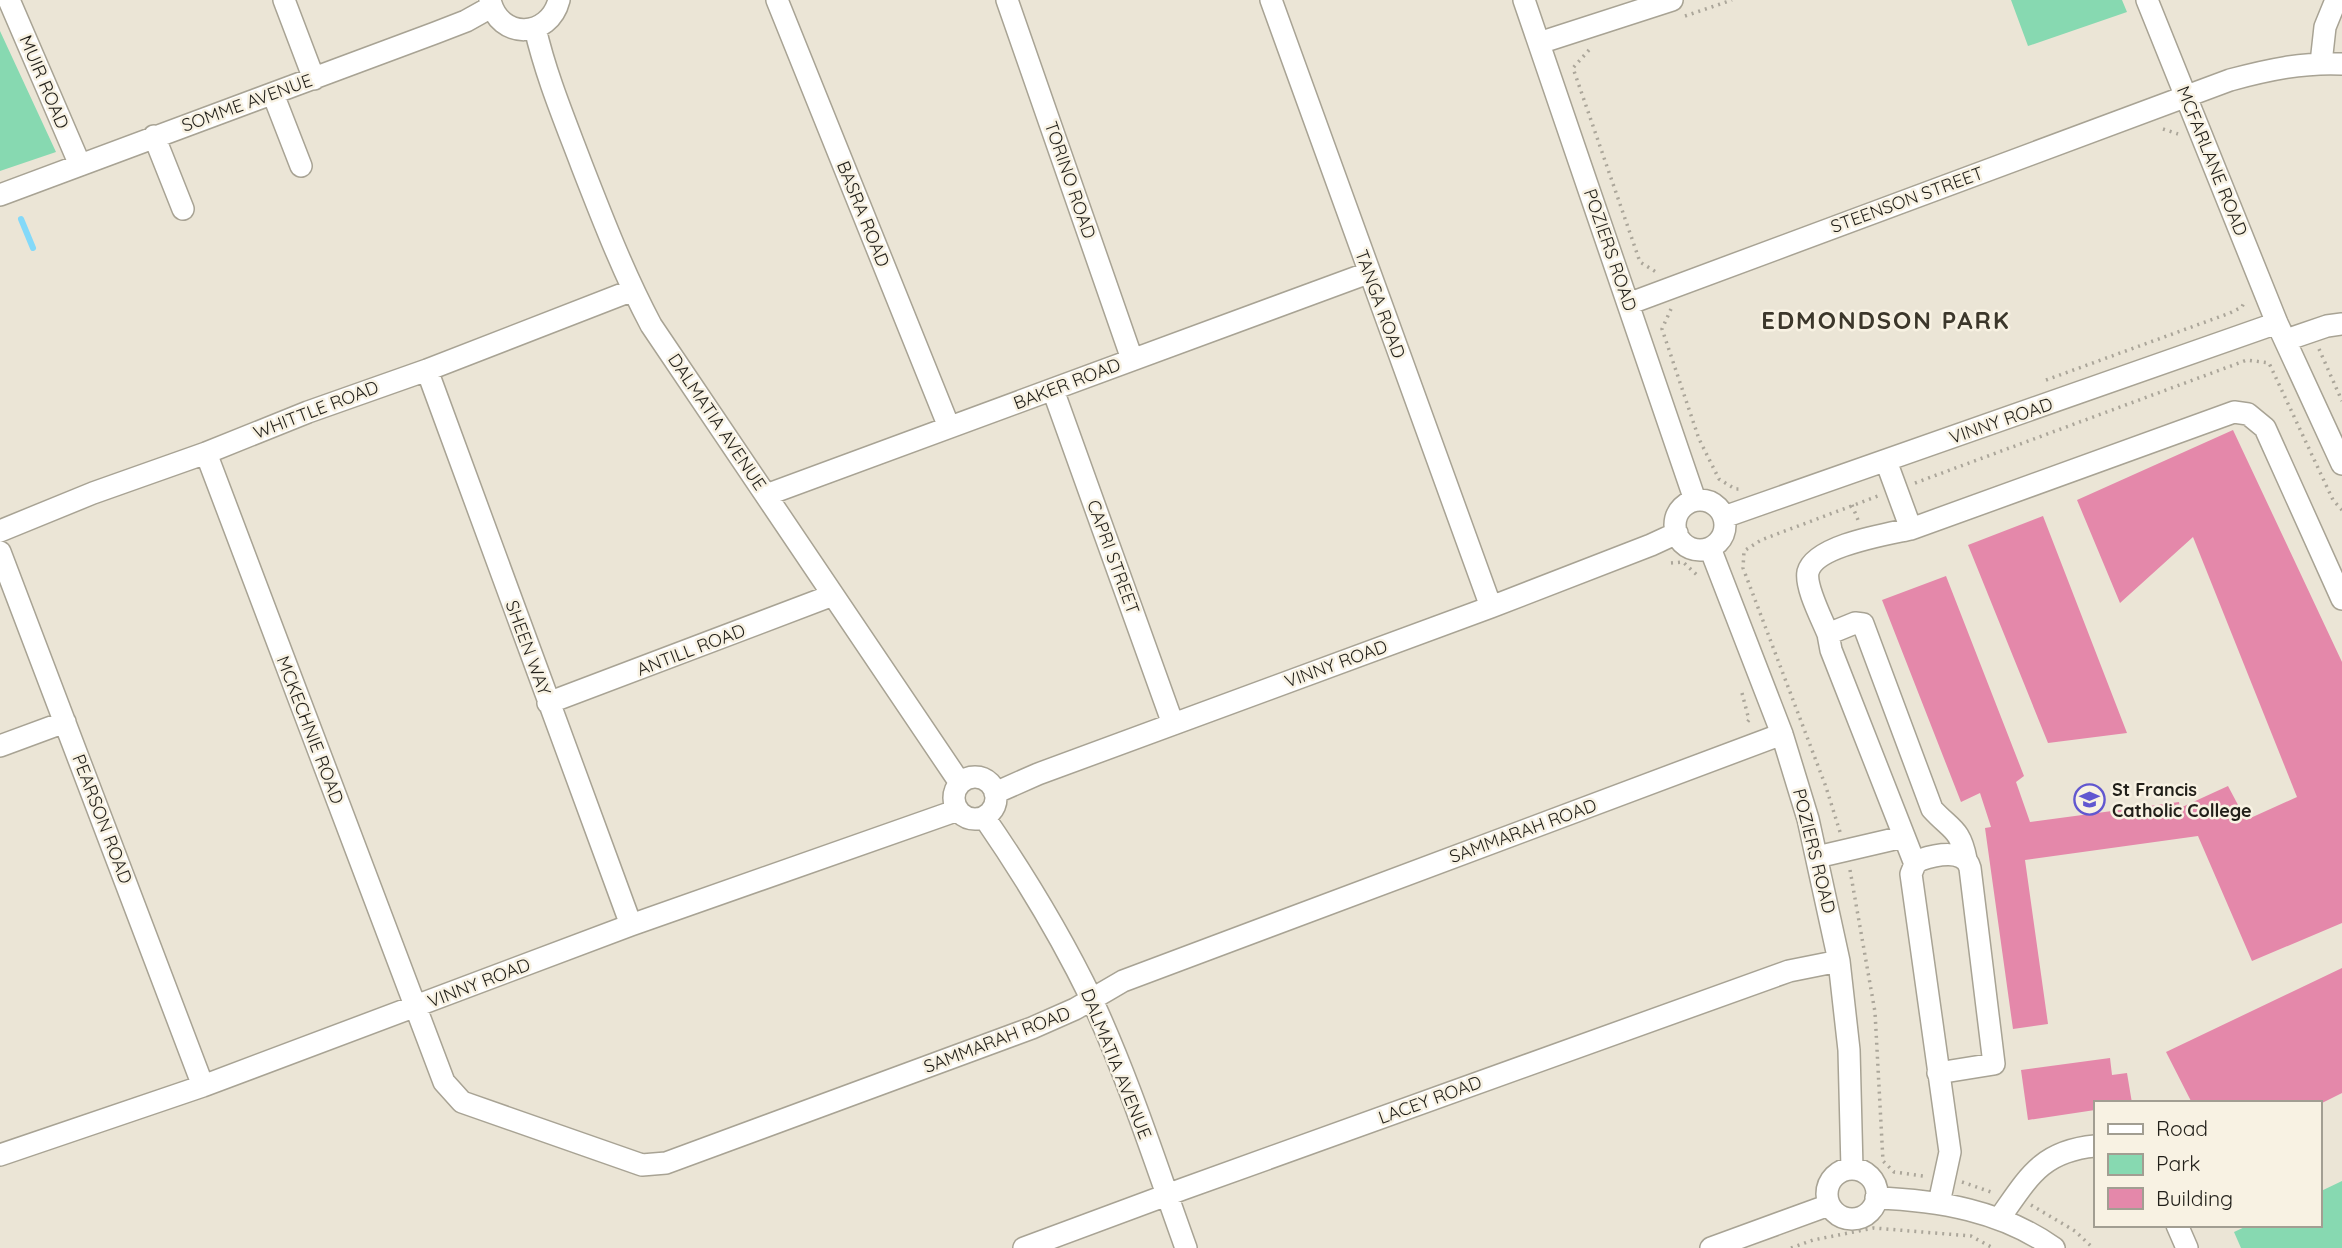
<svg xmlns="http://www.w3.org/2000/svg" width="2342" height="1248" font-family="Quicksand,sans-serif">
<rect width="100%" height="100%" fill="#ebe5d6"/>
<path fill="#87d9b1" d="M2011,0H2122L2127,12L2028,46Z
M0,31L56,152L0,171Z
M2342,1181V1248H2241L2234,1232L2249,1225H2319V1192Z"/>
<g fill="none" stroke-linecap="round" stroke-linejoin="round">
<path stroke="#83d9f9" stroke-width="6" d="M21,219L33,248"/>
</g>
<path fill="#e488aa" d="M2233,430L2342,662V923L2252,961L2198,836L2025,860L2048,1024L2013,1029L1985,828L1991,827L1980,793L1961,802L1882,600L1946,576L2024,776L2016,782L2030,822L2179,802L2180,808L2228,786L2246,820L2297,797L2193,537L2120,603L2077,500Z
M2043,516L2127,733L2048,743L1968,545Z
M2342,968V1093L2322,1103H2192L2166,1052Z
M2110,1058L2112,1075L2127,1073L2132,1103H2095V1110L2028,1120L2021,1070Z"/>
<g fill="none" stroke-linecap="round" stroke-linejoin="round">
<defs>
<path id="minor" d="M9,0L80,165
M284,0L314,79
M490,0C499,40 549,39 559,0
M777,0L949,427
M1007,0L1132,359
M1271,0L1491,607
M1524,0L1695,500
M2147,0L2277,323L2342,464
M535,28C546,76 565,121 582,166C603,220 624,274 651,325L960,783
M1539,43L1672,0
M2321,63L2325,27L2336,0
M273,94L301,166
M154,136L183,209
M0,195L435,33L466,21L491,7
M1628,304L2230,80C2267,70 2304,62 2342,64
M2286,340L2327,326L2342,324
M427,370L631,925
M1053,390L1173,724
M206,453L444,1082L462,1102L642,1165L666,1163L1032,1028L1075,1009L1123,981L1782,734
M1886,461L1911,529
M766,495L1368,273
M1675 525a25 25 0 1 1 50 0a25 25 0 1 1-50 0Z
M1724,517L2277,323
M0,531L93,493L206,453L308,412L427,370L633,290
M1710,548L1782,734L1808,819L1839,961L1849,1050L1852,1169
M0,552L203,1086
M1828,634C1822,619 1805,587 1808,572C1815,545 1888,534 1911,529L2234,412L2248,414L2265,428L2342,599
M548,703L833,595
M0,746L65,722
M954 798a21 21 0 1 1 42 0a21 21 0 1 1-42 0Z
M995,793L1038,774L1491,607L1651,545L1677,533
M984,817C1024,875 1061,936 1092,1000C1129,1080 1156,1165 1186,1248
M1817,857L1903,837
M1915,864L1831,650L1828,634L1855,623L1863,624L1932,809C1951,830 1960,828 1966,859
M1938,1073L1994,1064L1970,868C1965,848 1935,855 1920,860L1915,864L1911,874L1950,1152L1939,1203
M0,1155L203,1086L631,925L958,810
M1827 1194a25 25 0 1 1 50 0a25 25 0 1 1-50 0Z
M1876,1198C1938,1200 2002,1211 2054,1248
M1999,1219C2028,1178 2041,1151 2095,1146
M2177,1225L2187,1248
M1024,1248L1183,1189L1789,971L1839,961
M1711,1248L1829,1205"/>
</defs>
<use href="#minor" stroke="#a8a394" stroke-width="24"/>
<path stroke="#aba69a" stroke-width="3.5" stroke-dasharray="2 5" stroke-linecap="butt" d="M1685,16L1732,0
M1589,50L1573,68L1640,262L1656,272
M2163,129L2178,134
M1671,309L1662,329L1699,439L1719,479L1735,489H1739
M2319,349L2342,401
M2046,380L2230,313L2242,307L2245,300
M1915,483L2247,360L2269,363L2333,500L2342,510
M1852,505L1858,520
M1671,563L1683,562L1697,575
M1742,693L1749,720L1745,725
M1840,832L1826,787L1743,568L1744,551L1761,540L1878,496
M1850,870L1875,1012L1883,1161L1894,1172L1923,1176
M1962,1182L1994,1193
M2031,1205L2075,1231L2093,1248
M1791,1248L1813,1240L1874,1228L1971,1236L1993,1248"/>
<use href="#minor" stroke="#fff" stroke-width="21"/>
</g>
<defs>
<symbol id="school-ring" viewBox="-11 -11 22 22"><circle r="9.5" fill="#f8f2e3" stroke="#6157d0" stroke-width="1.5"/><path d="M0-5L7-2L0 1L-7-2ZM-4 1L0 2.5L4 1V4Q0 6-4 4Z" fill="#6157d0"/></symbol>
</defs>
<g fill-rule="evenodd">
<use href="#school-ring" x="2072" y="782" width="35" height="35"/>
</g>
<g text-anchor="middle" stroke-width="5" stroke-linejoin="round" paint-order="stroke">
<g font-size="18" fill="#211f19" stroke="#f8f2e3">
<text transform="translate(44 82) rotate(67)" y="6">MUIR ROAD</text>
<text transform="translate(247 103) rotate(-20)" y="6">SOMME AVENUE</text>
<text transform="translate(2212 161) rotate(68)" y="6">MCFARLANE ROAD</text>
<text transform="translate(1070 180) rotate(71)" y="6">TORINO ROAD</text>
<text transform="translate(1907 200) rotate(-20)" y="6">STEENSON STREET</text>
<text transform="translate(863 214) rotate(68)" y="6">BASRA ROAD</text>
<text transform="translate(1610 250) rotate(71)" y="6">POZIERS ROAD</text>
<text transform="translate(1380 304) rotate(70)" y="6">TANGA ROAD</text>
<text transform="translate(1067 384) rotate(-21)" y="6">BAKER ROAD</text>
<text transform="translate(316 410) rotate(-21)" y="6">WHITTLE ROAD</text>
<text transform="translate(2001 421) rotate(-19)" y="6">VINNY ROAD</text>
<text transform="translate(717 422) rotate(56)" y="6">DALMATIA AVENUE</text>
<text transform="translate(1113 557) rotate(70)" y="6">CAPRI STREET</text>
<text transform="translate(528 648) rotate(70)" y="6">SHEEN WAY</text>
<text transform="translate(691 650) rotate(-21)" y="6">ANTILL ROAD</text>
<text transform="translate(1336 664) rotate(-20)" y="6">VINNY ROAD</text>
<text transform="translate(310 730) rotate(69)" y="6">MCKECHNIE ROAD</text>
<text transform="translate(102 819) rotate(69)" y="6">PEARSON ROAD</text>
<text transform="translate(1523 831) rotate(-20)" y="6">SAMMARAH ROAD</text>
<text transform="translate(1814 851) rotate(76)" y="6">POZIERS ROAD</text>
<text transform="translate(479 983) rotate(-21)" y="6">VINNY ROAD</text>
<text transform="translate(997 1040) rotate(-21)" y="6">SAMMARAH ROAD</text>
<text transform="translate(1116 1064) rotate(68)" y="6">DALMATIA AVENUE</text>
<text transform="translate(1430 1100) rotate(-20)" y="6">LACEY ROAD</text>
</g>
<g font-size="18" font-weight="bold" fill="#211f19" stroke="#f8f2e3" text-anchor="start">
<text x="2112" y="796">St Francis<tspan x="2112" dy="21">Catholic College</tspan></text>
</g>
<g font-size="24" font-weight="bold" letter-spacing="2" fill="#3c372b" stroke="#f8f2e3">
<text x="1886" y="329">EDMONDSON PARK</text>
</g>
</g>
<rect x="2094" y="1101" width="228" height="126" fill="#f8f2e3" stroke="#a29e92" stroke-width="2"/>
<rect x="2108" y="1124" width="35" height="10" fill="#ffffff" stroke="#a29e92" stroke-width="2"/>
<text x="2156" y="1136" font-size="21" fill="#211f19">Road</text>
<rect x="2108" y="1154" width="35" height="21" fill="#87d9b1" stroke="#a29e92" stroke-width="2"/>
<text x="2156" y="1171" font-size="21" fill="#211f19">Park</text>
<rect x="2108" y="1188" width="35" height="21" fill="#e488aa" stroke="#a29e92" stroke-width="2"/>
<text x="2156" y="1206" font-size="21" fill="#211f19">Building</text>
</svg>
